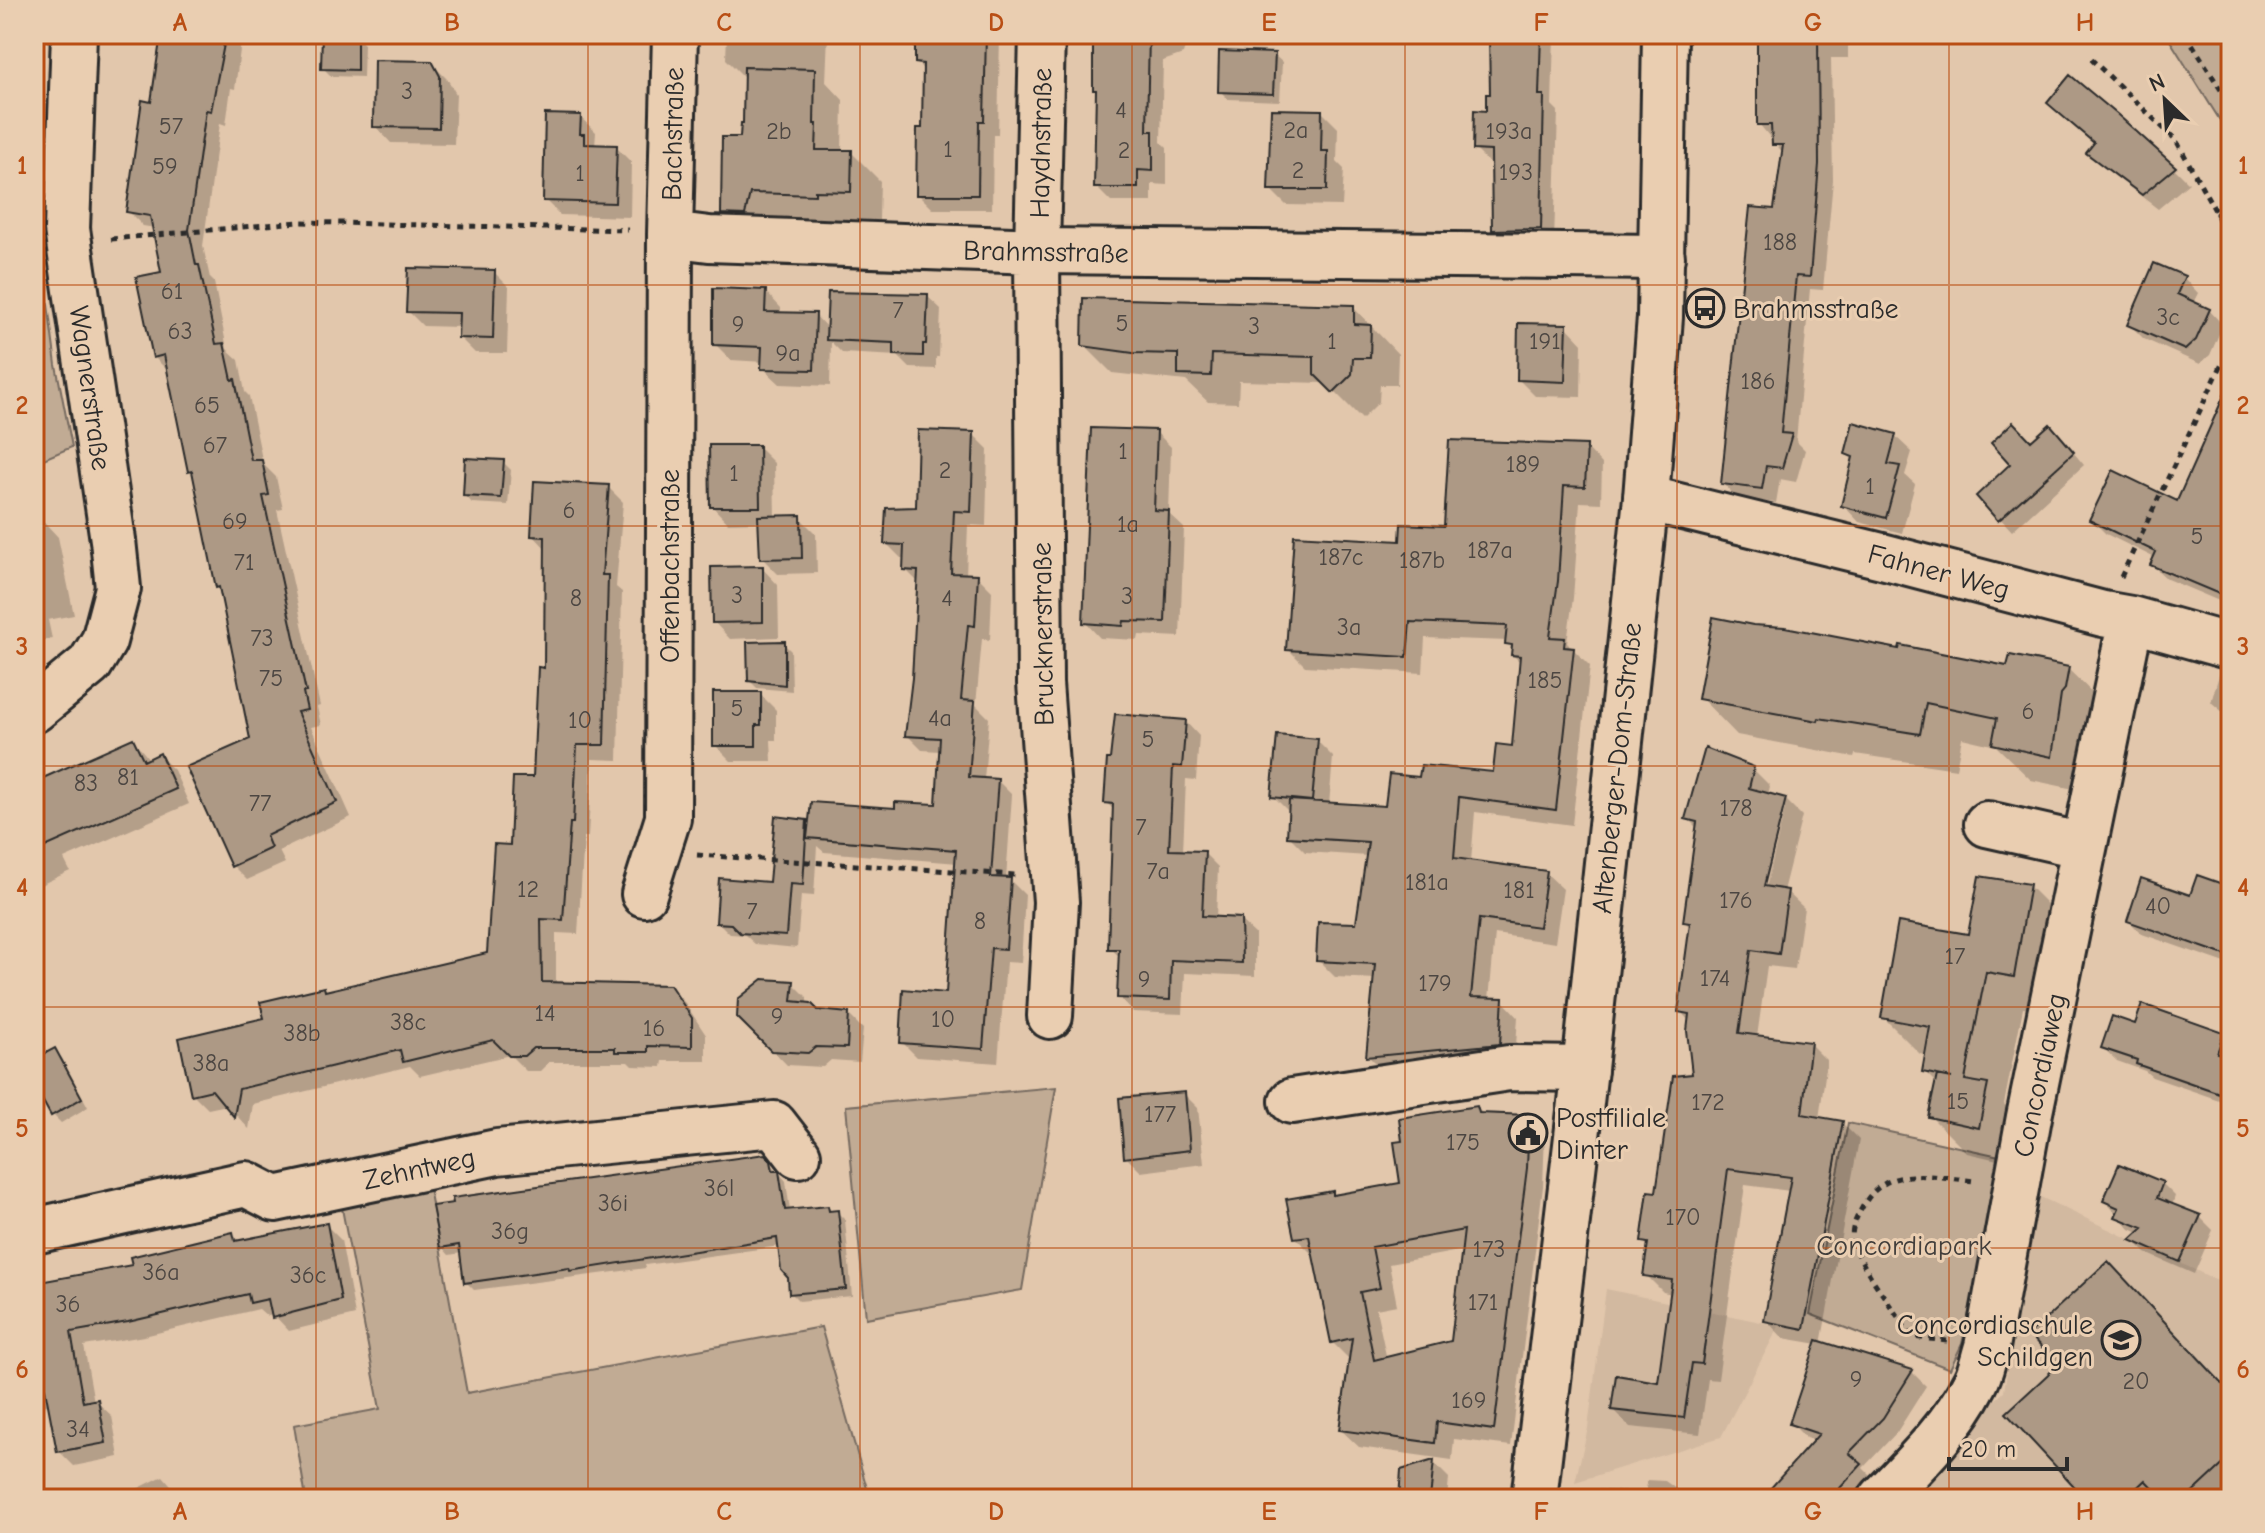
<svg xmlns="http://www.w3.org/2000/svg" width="2265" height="1533" font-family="'Comic Neue',sans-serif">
<rect width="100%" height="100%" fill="#e2c7ac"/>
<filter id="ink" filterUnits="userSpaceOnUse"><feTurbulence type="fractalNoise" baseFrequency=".0125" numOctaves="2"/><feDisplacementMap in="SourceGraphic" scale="16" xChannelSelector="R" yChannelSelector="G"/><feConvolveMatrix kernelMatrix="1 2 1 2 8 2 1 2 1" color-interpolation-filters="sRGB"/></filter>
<g filter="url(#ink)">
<path fill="#d2b9a0" d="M2032,1193L2231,1287V1499H1891L1890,1495L2004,1392Z
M1606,1289L1779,1326L1721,1437L1575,1482L1588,1428Z"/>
<path fill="#c1ab94" stroke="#766b60" stroke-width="2" d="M2166,34H2231V138Z
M34,261L45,282L56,365L72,447L34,463Z
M1056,1087L1022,1290L866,1318L846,1106Z
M1848,1123L2004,1157L1962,1344L1950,1369L1810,1314Z
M427,1177L467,1393L821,1327L870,1499H306L294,1425L380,1409L340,1198Z"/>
<path fill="#0003" fill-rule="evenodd" d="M162,34H242L235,89L231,88L226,125L220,123L203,246L210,278L214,282L227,349L239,360L245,392L249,396L263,464L276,477L283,509L277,510L320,706L317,707L321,725L311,727L351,817L279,851L285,863L247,880L232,865L252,740L222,591L218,587L195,477L190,471L169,372L154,357L164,274L155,228L143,226L128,211L153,104Z
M543,34H623V36Z
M727,34H828L826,82L843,100L842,152H851L880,181L879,220L844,219V223L752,243L723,214L745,125L746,79L726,59Z
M917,34H1000L998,135H993L992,209H933L918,194L924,130L925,71L917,63Z
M1095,34H1189L1183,54L1163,61L1161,142L1167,148V185L1152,184V202H1111L1096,187Z
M1491,34H1554L1552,105L1558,111L1554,242L1508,243L1494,230L1493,163H1489L1475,149L1492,96Z
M1759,34H1848V58H1831L1833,180L1823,290L1810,289L1796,441L1805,450L1796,482L1780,479L1776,503L1737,498L1723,483L1775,211L1784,154L1759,124Z
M357,37L364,44L363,77L331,76L323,68Z
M1274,55L1282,62L1280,101L1228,99L1220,91Z
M431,63L448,80L456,94L454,144L391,143L375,126Z
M2049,103L2174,168L2189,183L2158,209L2104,168L2089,153L2096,144Z
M1322,112L1338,128L1337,162L1344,169L1342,206L1286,205L1270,189Z
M580,117L596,132L595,147H616L631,162L630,217L560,215L545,200Z
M494,272L509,287L507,353H475L460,338V327L423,326L408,311Z
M2184,278L2198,293L2193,303L2209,310L2223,325L2210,355L2200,364L2144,339L2129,324Z
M765,291L781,308V314L815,315L828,329L927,296L941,309L939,357H936V369L910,368L898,356L842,353L831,342L830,386L780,384L763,368L764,362L731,360L715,344Z
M1353,307L1398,354L1397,385H1380L1379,402L1362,419L1326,383L1239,381L1238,403L1208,402L1186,381L1112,373L1084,345Z
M1566,326L1582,343L1581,397L1535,396L1519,380Z
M1156,432L1171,447L1169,514L1184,528L1180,637L1139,635L1138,640L1100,638L1085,622Z
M973,434L988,449L986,526L968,525L966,576H977L992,591L990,640L982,639L976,705L989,718L984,780H997L1012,795L1006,880H1010L1025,895L1021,963L1006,962L998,1063L917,1057L902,1042L948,995L958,863L824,852L817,846L814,896L801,895L797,948L755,944L745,935L730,934L718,922L771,884L806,822L810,826L897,810L938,806L941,751L922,750L907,735L919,583L905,569V558H901L886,543L918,509Z
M1895,436L1912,452L1905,475L1915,484L1902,533L1859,522L1843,505L1854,461L1847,454Z
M2231,437V606L2167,579L2152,565L2155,558L2106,534L2091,519L2178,504Z
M2062,439L2084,465L2012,531L1979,496L2031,443Z
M758,447L774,463L775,518H800L816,534L817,573L778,574L762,558L761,522L728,523L712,506Z
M1586,447L1602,464L1601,503L1580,502L1573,598L1567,643L1590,666L1572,825L1475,812L1471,862L1546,873L1563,889L1555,943L1495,934L1489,1000H1502L1518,1017L1515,1060L1384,1072L1368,1056L1376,979L1335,977L1318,960L1358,926L1368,856L1305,852L1289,836L1290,813L1273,796L1317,741L1333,757L1329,805L1386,808L1421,779L1494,774L1514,749L1521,663L1513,655L1514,649L1508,641L1425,638L1423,673L1305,666L1289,650L1402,543L1446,529Z
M503,462L511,470L508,505L472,503L465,495Z
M608,487L623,502L616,587L622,592L618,760L592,759L588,837H584L578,934L556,933V984L669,987L685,1003L706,1035V1061H663L662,1067L632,1066L628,1062H549L540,1071H526L510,1055L420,1076L410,1066L253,1104L249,1129L227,1105L208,1109L193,1094L266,1019L324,989L327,993L489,955L512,848L535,779L546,670L547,550L533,535Z
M45,523L58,537L74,615L48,620L52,639L34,642V525Z
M762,568L778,585L779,637L730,639L714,622Z
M784,644L791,651L792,691L757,688L749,680Z
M1901,652L2009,668L2068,669L2105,705L2088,792L2031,780L1996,746L1962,738L1956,769L1855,754L1854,757L1737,735L1701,698Z
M2220,672L2231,675V719L2211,702Z
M760,694L776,710V740H771L772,761H731L715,745Z
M1185,721L1199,736L1196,780L1186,779L1183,852L1204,853L1218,867L1216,919L1240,920L1255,934V976L1185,973L1183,1014L1133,1012L1119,997L1121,958L1110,948L1115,811L1106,802Z
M133,740L150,760L160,756L174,770L189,804L64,859L70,871L34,888V796Z
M1753,769L1770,786L1768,795L1785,799L1802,816L1783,891L1787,892L1804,908L1795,969L1767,966L1757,1037L1810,1044L1827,1061L1819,1119L1842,1123L1859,1140L1821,1344L1912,1372L1926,1386L1897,1432L1863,1468L1875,1480L1858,1499H1839L1836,1496L1834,1499H1789L1815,1441L1806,1438L1792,1424L1818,1344L1783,1338L1767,1321L1790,1191L1745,1185L1718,1380L1708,1379L1700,1434L1630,1427L1613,1410L1659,1384L1672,1294L1663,1292L1646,1275L1650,1248L1643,1241L1694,1076L1690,1022L1680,1011L1691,928L1685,922L1698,829L1688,819ZM1781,808H1785L1764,896L1760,895Z
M2029,886L2066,923L2051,1013L2023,1008L2004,1104L2024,1123L2015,1164L1967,1153L1930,1116L1937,1084L1924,1071L1927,1056L1920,1054L1883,1017Z
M2231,889V965L2142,934L2129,921L2191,897Z
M793,983L807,997V1004L818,1012L848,1014L863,1029L860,1062L831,1060L823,1067L787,1065L739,1016Z
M2136,1027L2223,1035L2231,1043V1107L2222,1101L2152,1077L2145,1071L2117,1061L2103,1048Z
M54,1051L62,1058L88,1107L61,1123L53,1115L34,1081V1062Z
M1184,1094L1198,1108L1204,1164L1141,1172L1126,1157Z
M1477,1108L1484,1115L1528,1117L1545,1134L1543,1186L1511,1446L1454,1439L1452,1460L1359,1447L1341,1430L1351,1361L1332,1342L1313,1255L1295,1237L1332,1193L1335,1197L1402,1184ZM1464,1250L1452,1343L1387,1360L1376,1309L1397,1305L1389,1264Z
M765,1156L786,1181L790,1211L828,1208L832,1212H837L845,1220L852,1296L799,1301L791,1293L790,1277L780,1246L645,1265L646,1268L474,1290L466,1282L462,1253L449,1255L442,1247Z
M2162,1183L2175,1196L2172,1206L2200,1217L2213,1230L2194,1274L2146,1253L2133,1240L2141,1234L2130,1229L2105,1201Z
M326,1225L341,1240L355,1315L289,1331L274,1315L267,1316L259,1309L144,1336L84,1346L94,1402H97L112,1416L119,1457L74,1466L59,1451L50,1405L41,1406L34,1399V1285L135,1267L233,1235L240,1242Z
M2231,1394V1499H2089Z
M1433,1462L1449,1478L1447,1499H1401Z
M163,1476L183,1499H120L119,1498Z
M1647,1480L1665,1481L1690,1499H1599L1591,1489L1646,1493Z
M1335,1493L1342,1499H1315Z"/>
<path fill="#ad9985" stroke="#2b2b2b" stroke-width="2" fill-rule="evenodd" d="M161,34H226L211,111L206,110L189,230L196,265H199L216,344L224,343L232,380L235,379L251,460H262L269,495L263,496L306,692H303L307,710L297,712L337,802L266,836L271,848L231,867L186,767L250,739L219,587L216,588L192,471L188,472L164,355L153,358L136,277L161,272L150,216L126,212L142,100L151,102Z
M322,34L357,35V70L321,69Z
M915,34H986L984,121H979L978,195H916L917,128H922L923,64L915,63Z
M1093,34H1149L1147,131H1153V171L1138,170V188H1094L1096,90H1093Z
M1489,34H1541L1539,95H1544L1541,229L1492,230L1491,151L1473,150L1474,110L1486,111V94H1490Z
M1757,34H1818L1819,164L1810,277L1796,276L1781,433L1792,434L1782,468L1766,466L1762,489L1721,484L1750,207L1774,209L1783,145H1772L1771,125H1757Z
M1219,51L1275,53L1273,94L1218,92Z
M374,60L432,61L440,76L439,128L373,127Z
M744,67L815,69L814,124H817L816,150H852L851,192L815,191V195L750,193L745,215L721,214L722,137H740L741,123H743Z
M2070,75L2118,115L2176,167L2142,195L2086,153L2094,143L2047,103Z
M1271,109L1322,110L1321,151H1328L1327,190H1268Z
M545,114L581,115L580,134H584V144L617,145L615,203L543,201Z
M2154,263L2185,276L2177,294L2210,309L2196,340L2185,350L2127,325Z
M408,268L495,270L493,339L458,338L459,313L406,312Z
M713,288L766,290L765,312L816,313L814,370L761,369L762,347L713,345Z
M828,292L928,294L926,344H923V356L894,355V343L826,340Z
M1083,298L1354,305V324L1371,325L1370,358H1353L1352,374L1333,393L1314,374V357L1212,354L1211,376L1178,375V354L1133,353L1082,346Z
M1518,323L1567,324L1565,382L1517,380Z
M2231,380V599L2150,565L2156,552L2089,520L2113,470L2177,501Z
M1853,422L1896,434L1888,464L1900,466L1886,518L1841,506L1853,457L1845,454Z
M2013,422L2031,441L2050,424L2074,452L1998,521L1976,496L2010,464L1991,443Z
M1091,428L1157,430L1154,510L1169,511L1165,622L1124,621L1123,626L1083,623Z
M918,430L974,432L971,512L954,511L951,573L978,574L975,626L968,625L961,700L975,701L969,777L998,779L991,877L1011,878L1006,949L991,948L983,1049L900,1043L903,989L946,993L956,850L807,838L811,802L895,808V802L936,804L940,738L905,736L912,678L918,571L903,570L904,545L884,544L886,508L916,507Z
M1449,440L1587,445L1585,487L1564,486L1558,581L1550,637L1565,638L1564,647L1574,648L1556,810L1459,797L1454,858L1547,871L1539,927L1479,919L1471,997L1503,998L1500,1044L1366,1057L1375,964L1316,961L1318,922L1356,923L1368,842L1287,837L1289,800L1385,806L1389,774L1419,777L1421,765L1493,772L1496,744L1512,746L1520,656L1511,655L1512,645L1505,644L1507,626L1410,622L1407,657L1286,650L1294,535L1400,541L1401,524L1444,526Z
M709,445H759L760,507H710Z
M465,458L504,460L501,498L463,496Z
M534,481L609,485L602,575H608L604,745H577L573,823H570L563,920L541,919L542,982L670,985L692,1018V1047L648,1046V1052H615V1048H533L524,1056H509L493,1040L403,1062L400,1050L239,1089L234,1117L212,1090L191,1095L179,1038L264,1018L260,1002L324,987L325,991L487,953L494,844L510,845L513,777H533L538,667L544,668L545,537L531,536Z
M801,515L802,558L760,559L758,516Z
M763,566V622L712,623L711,567Z
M1713,617L1753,625L1785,627L1899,649L1900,645L2007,666L2010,655L2069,667L2065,689L2061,694L2052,757L1992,744L1997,718L1926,703L1920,734L1819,718L1818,721L1698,699Z
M785,641V685L748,681L747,642Z
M713,692H761V725H756V746H713Z
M1115,714L1186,720L1182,767L1173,766L1169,850L1205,851L1202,916L1241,918L1242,963L1171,960L1170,1000L1117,998L1119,949H1108L1113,804L1104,803L1107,759H1110Z
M1277,735L1318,739L1312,801L1271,797Z
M133,738L144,761L160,753L176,789L34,852V782Z
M1705,748L1754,767L1749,788L1786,798L1764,886L1788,890L1779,954L1751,950L1739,1033L1811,1042L1802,1114L1843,1121L1804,1329L1764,1321L1791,1177L1728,1169L1702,1364L1692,1363L1684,1418L1611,1410L1616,1375L1658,1382L1672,1280L1643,1276L1648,1243L1641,1242L1648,1191L1656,1192L1673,1076L1692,1074L1687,1031L1689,1014L1678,1012L1690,923L1683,922L1697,822L1685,819Z
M775,816L807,820L803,885L790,884L786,936L740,933L731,924L716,923L719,878L769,882Z
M2197,875L2231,887V957L2127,921L2141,878L2190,895Z
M1979,876L2030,884L2014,977L1986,972L1965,1080L1988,1084L1979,1128L1928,1117L1937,1075L1952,1078L1922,1072L1930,1027L1881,1018L1898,922L1968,934Z
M763,979L794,981L792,1001L811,1003L818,1010L849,1013L847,1048L816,1047L808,1053L771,1051L737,1017L738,999Z
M2142,1004L2224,1033L2217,1053L2231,1056V1097L2136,1064L2137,1060L2101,1048L2112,1016L2135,1024Z
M55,1048L82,1098L51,1116L34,1085V1059Z
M1185,1092L1190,1150L1124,1158L1119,1098Z
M1477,1106L1479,1113L1529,1115L1527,1168L1494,1430L1437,1422L1435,1443L1339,1430L1352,1338L1331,1343L1309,1236L1294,1238L1286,1199L1333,1191V1195L1400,1183L1394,1142L1402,1141L1399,1118ZM1464,1230L1451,1341L1374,1360L1360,1292L1380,1288L1372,1247Z
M765,1154L771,1161L773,1171H779L785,1210L828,1206L829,1211L838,1210L846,1289L789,1294L788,1278L781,1270L777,1238L570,1271L569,1268L464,1283L459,1245L440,1248L432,1206L453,1203L452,1198Z
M2119,1164L2163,1182L2157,1198L2201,1215L2180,1262L2130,1240L2143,1228L2115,1217L2119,1208L2103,1201Z
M327,1223L341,1300L272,1318L268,1299L250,1303L248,1294L128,1322L71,1332L83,1402L98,1399L106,1443L57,1452L45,1389L34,1391V1283L132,1265L130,1257L233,1232L235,1241Z
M2108,1261L2231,1393V1457L2186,1499H2163L2145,1480L2125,1499H2086L2006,1413L2058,1365L2029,1334Z
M1817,1340L1913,1370L1883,1418L1849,1453L1862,1464L1830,1499H1761L1819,1434L1789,1424Z
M1434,1460L1430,1499H1399L1401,1470Z"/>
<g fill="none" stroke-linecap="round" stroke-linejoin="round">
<defs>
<path id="minor" d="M1042,34L1037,251L1040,683L1056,902L1050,1016
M670,234L709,239L1037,251L1662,257
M1646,498L1882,556L2103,614L2131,619L2231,647
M34,710L90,664L104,641L118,588L113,540L67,229L74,34
M1987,824L2084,846
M644,894L668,818L670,234L675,34
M1292,1101L1509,1068L1585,1069
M34,1231L246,1184L275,1199L497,1152L774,1124L798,1155
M1881,1499C1915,1464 1953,1427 1975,1383C1981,1372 1983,1359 1987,1347L2029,1117L2131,619"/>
<path id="major" d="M1534,1499L1585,1069L1646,498L1660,317L1665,34"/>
</defs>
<use href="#minor" stroke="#2b2b2b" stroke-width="50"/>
<use href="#major" stroke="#2b2b2b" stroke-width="50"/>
<path stroke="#2b2b2b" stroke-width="5" stroke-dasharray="6 6" stroke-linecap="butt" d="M2186,34L2231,106
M2091,59L2176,140L2217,214L2231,253
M2231,179L2217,214L2231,220
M111,239L299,222L628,230
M2121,577L2231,345
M697,855L1015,875
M1947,1341L1912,1337C1898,1316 1858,1263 1853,1241C1850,1228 1857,1217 1863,1206C1887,1163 1933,1177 1975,1181"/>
<use href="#minor" stroke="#eaceb1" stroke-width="44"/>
<use href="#major" stroke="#eaceb1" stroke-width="44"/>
</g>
</g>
<path fill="none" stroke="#b94e14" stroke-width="2" stroke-opacity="0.55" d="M316,34V1499M588,34V1499M860,34V1499M1132,34V1499M1405,34V1499M1677,34V1499M1949,34V1499M34,285H2231M34,526H2231M34,766H2231M34,1007H2231M34,1248H2231"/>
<defs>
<symbol id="bus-ring" viewBox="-11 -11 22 22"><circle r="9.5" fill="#eaceb1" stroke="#2b2b2b" stroke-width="1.5"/><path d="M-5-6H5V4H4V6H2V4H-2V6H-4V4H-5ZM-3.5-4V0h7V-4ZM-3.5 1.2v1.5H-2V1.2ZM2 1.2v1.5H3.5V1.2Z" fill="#2b2b2b"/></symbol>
<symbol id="civic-ring" viewBox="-11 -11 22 22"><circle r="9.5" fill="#eaceb1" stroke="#2b2b2b" stroke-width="1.5"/><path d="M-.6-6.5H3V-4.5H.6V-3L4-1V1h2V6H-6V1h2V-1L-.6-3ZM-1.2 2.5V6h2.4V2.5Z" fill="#2b2b2b"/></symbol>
<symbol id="school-ring" viewBox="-11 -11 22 22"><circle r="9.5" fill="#eaceb1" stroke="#2b2b2b" stroke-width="1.5"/><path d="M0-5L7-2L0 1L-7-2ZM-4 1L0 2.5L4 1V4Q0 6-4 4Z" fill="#2b2b2b"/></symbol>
</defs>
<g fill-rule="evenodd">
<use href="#bus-ring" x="1683" y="286" width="44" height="44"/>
<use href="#civic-ring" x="1506" y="1111" width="44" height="44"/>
<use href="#school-ring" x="2099" y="1318" width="44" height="44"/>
</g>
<g text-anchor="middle" stroke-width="6" stroke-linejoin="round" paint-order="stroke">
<g font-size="24" fill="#4c4642">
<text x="407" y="99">3</text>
<text x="1121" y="118">4</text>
<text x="171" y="134">57</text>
<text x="1296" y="138">2a</text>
<text x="779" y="139">2b</text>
<text x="1509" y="139">193a</text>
<text x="948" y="157">1</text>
<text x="1124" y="158">2</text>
<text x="165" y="174">59</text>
<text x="1298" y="178">2</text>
<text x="1516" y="180">193</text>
<text x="580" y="181">1</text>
<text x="1780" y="250">188</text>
<text x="172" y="299">61</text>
<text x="898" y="318">7</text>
<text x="2168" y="325">3c</text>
<text x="1122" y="331">5</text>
<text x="738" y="332">9</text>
<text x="1254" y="334">3</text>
<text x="180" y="339">63</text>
<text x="1332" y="349">1</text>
<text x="1545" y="349">191</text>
<text x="788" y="361">9a</text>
<text x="1758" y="389">186</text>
<text x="207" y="413">65</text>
<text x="215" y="453">67</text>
<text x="1123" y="459">1</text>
<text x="1523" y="472">189</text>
<text x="945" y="478">2</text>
<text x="734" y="481">1</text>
<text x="1870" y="494">1</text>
<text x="569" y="518">6</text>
<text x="235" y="529">69</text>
<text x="1128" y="532">1a</text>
<text x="2197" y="544">5</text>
<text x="1490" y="558">187a</text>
<text x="1341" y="565">187c</text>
<text x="1422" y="568">187b</text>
<text x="244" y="570">71</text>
<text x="737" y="603">3</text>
<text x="1127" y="604">3</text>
<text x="576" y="606">8</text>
<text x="947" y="606">4</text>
<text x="1349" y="635">3a</text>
<text x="262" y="646">73</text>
<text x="271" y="686">75</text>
<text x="1545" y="688">185</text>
<text x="737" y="716">5</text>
<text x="2028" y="719">6</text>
<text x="940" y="726">4a</text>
<text x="580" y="728">10</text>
<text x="1148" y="747">5</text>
<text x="128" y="785">81</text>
<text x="86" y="791">83</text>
<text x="260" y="811">77</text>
<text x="1736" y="816">178</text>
<text x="1141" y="835">7</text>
<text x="1158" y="879">7a</text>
<text x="1427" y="890">181a</text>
<text x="528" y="897">12</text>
<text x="1519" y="898">181</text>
<text x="1736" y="908">176</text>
<text x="2158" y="914">40</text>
<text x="752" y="919">7</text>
<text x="980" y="929">8</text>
<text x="1955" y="964">17</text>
<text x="1715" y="986">174</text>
<text x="1144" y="987">9</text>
<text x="1435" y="991">179</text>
<text x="545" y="1021">14</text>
<text x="777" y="1024">9</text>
<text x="943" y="1027">10</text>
<text x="408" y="1030">38c</text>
<text x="654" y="1036">16</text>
<text x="302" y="1041">38b</text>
<text x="211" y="1071">38a</text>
<text x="1958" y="1109">15</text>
<text x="1708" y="1110">172</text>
<text x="1160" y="1122">177</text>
<text x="1463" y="1150">175</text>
<text x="719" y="1196">36l</text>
<text x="613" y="1211">36i</text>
<text x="1683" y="1225">170</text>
<text x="510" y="1239">36g</text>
<text x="1489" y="1257">173</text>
<text x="161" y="1280">36a</text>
<text x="308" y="1283">36c</text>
<text x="1483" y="1310">171</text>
<text x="68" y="1312">36</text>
<text x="1856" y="1387">9</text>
<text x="2136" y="1389">20</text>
<text x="1469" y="1408">169</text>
<text x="78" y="1437">34</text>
</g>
<g font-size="28" fill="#2b2b2b" stroke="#eaceb1">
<text transform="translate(672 134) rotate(-89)" y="10">Bachstraße</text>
<text transform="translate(1040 143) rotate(-89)" y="10">Haydnstraße</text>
<text transform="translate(1046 251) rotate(1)" y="10">Brahmsstraße</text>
<text transform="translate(91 388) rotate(82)" y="10">Wagnerstraße</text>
<text transform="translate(669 566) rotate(-90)" y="10">Offenbachstraße</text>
<text transform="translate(1939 571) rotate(15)" y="10">Fahner Weg</text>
<text transform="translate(1042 634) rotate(-91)" y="10">Brucknerstraße</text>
<text transform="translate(1616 768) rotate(-84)" y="10">Altenberger-Dom-Straße</text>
<text transform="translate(2039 1075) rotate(-78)" y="10">Concordiaweg</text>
<text transform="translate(419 1168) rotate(-12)" y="10">Zehntweg</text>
</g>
<g font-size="28" fill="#2b2b2b" stroke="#eaceb1" text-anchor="start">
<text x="1733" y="318">Brahmsstraße</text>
<text x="1556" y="1127">Postfiliale<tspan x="1556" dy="32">Dinter</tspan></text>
<text x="2093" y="1334" text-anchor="end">Concordiaschule<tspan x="2093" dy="32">Schildgen</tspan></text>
</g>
<g font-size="28" fill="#423e3b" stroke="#eaceb1">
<text x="1904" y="1255">Concordiapark</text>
</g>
</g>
<rect width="2265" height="1533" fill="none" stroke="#eaceb1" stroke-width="88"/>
<g transform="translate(2165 100) rotate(335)" stroke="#eaceb1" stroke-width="6" paint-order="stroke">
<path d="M0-6L14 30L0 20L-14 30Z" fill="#2b2b2b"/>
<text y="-12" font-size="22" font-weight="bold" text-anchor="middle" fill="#2b2b2b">N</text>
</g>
<path d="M1949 1457v12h118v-12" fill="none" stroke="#2b2b2b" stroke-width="4"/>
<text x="1961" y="1457" font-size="24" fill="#2b2b2b" stroke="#eaceb1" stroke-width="6" paint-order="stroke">20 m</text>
<rect x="44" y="44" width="2177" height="1445" fill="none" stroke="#b94e14" stroke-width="3"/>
<g font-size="26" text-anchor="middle" font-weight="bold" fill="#b94e14">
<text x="180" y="31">A</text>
<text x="452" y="31">B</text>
<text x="724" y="31">C</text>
<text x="996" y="31">D</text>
<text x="1269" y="31">E</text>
<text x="1541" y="31">F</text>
<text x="1813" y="31">G</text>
<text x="2085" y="31">H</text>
<text x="22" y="174">1</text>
<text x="2243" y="174">1</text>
<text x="22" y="414">2</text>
<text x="2243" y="414">2</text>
<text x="22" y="655">3</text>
<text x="2243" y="655">3</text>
<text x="22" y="896">4</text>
<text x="2243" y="896">4</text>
<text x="22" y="1137">5</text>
<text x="2243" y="1137">5</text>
<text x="22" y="1378">6</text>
<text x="2243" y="1378">6</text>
<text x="180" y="1520">A</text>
<text x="452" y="1520">B</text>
<text x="724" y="1520">C</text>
<text x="996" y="1520">D</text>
<text x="1269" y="1520">E</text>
<text x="1541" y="1520">F</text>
<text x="1813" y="1520">G</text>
<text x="2085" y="1520">H</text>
</g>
</svg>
